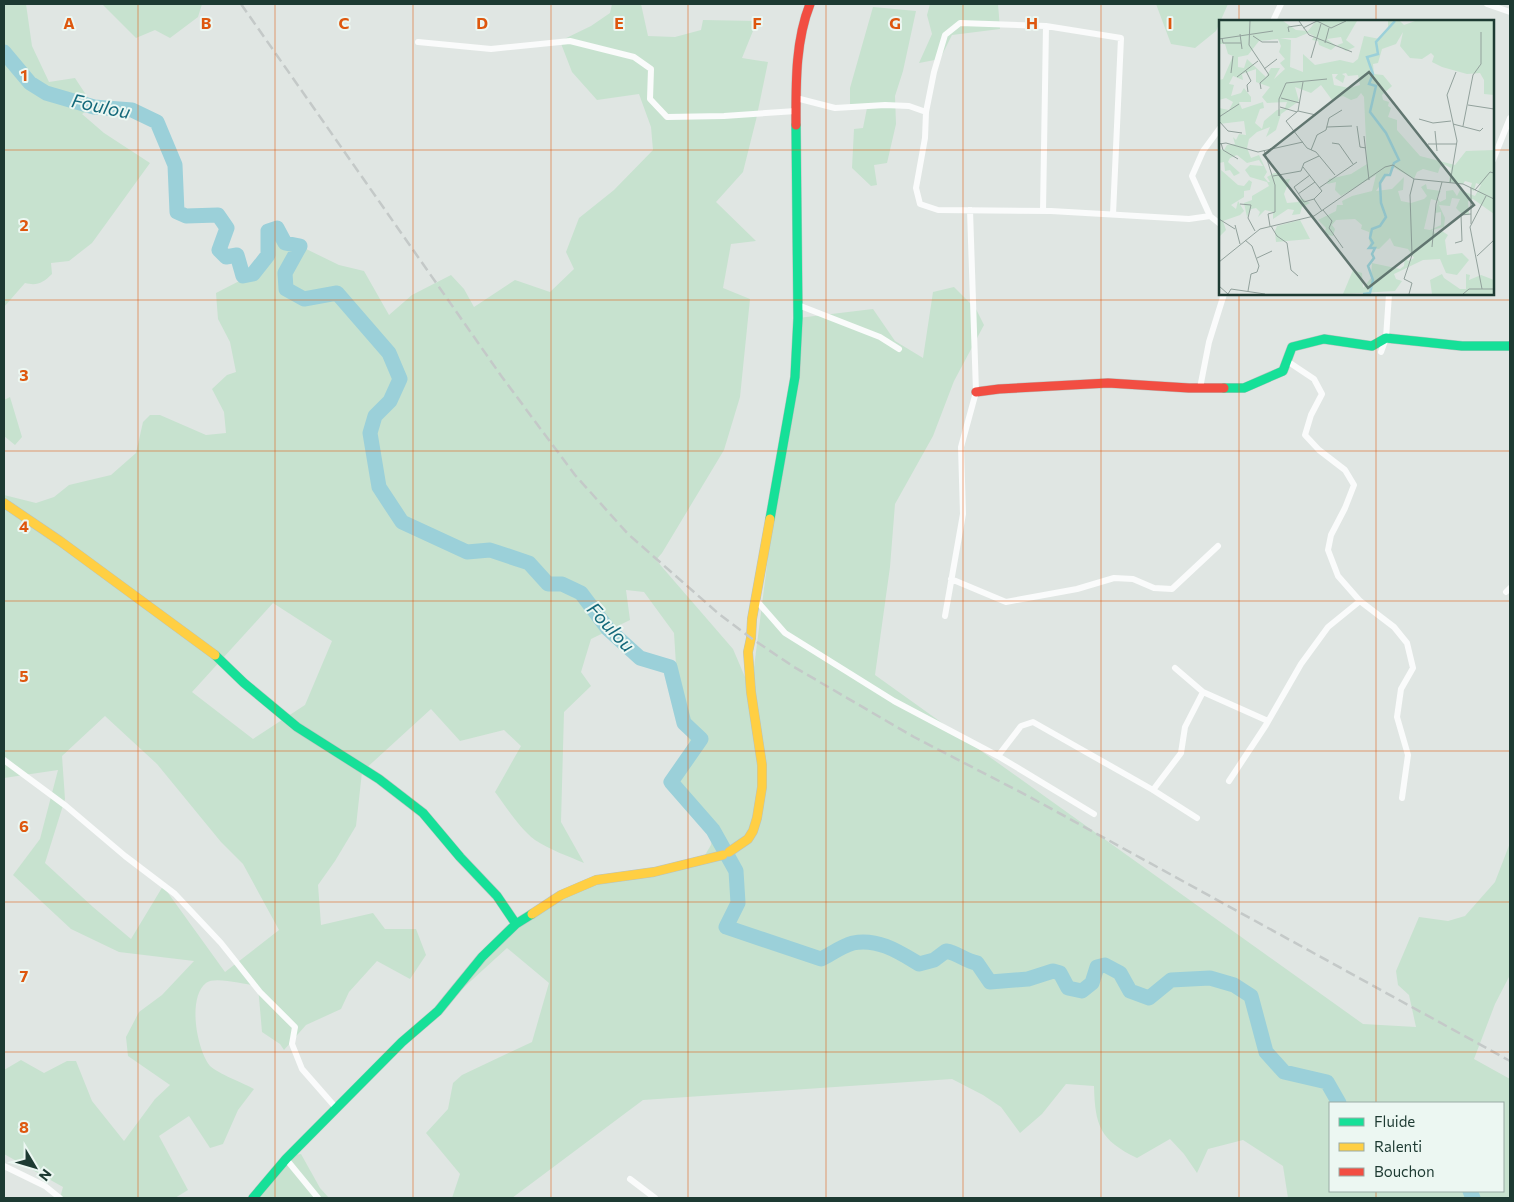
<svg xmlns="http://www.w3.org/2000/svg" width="1514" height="1202" font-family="Commissioner,sans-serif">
<rect width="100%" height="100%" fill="#e0e6e3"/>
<path fill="#c7e2cf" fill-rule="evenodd" d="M4,4H26L32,46L49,82L75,78L94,107L82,114L104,133L150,163L92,243L69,261L51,263L52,274C43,283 37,286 25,283L4,307Z
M102,4H202L198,17L170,38L155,30L136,38Z
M612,4H641L648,36L675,37L701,30L703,20L757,21L742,58L768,62L756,120L743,172L716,202L756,241L731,244L723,288L750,299L740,397L724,450L662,553L656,560L733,649L751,691L766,573L768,557L767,542L778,484L798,318L873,309L895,341L923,358L933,292L954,287L976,309L984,325L954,381L933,436L895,504L890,567L875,675L1363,1024L1416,1027L1409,995L1398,985L1396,971L1419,917L1448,921L1465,916L1495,882L1510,843V975L1495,1004L1474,1059L1510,1079V1198H1288L1283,1166L1243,1140L1208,1149L1197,1173L1184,1154L1170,1139L1137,1158C1100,1140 1095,1126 1094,1086L1066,1084L1042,1114L1020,1133L1001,1107L983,1095L952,1079L643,1100L512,1198H452L460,1174L426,1133L448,1109L453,1083L462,1075L532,1042L549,983L507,948L438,1011L516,924L596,880L702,860L711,845L713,830L671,782L677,765L689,743L670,667L676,665L674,633L644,592L626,590L630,620L591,639L581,672L591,686L564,712L561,822L584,863C568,856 550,850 535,840C519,828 507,808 495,792L521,746L504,730L460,741L431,709L362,772L356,826L335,861L318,885L321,925L373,913L385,929H416L426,955L410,979L377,961L349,992L341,1009L306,1025L284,1050L280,1044L262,1032L258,986C246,985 215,976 206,983C187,998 197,1050 210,1066C217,1073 245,1084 254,1089L238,1110L223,1144L210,1148L189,1116L159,1136L188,1190L175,1198H60L63,1187L4,1154V1070L21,1060L44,1073L67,1061H76L92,1101L124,1141L155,1099L170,1085L128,1056L126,1037L139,1012L162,995L194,961L119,952L71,929L13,875L40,839L58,770L4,778V495L36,503L54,497L69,485L111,475L136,453L143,422L150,415H160L206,435L226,433L224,412L212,389L227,375L236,372L230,342L218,319L216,293L253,274L268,255V231L277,228L285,243L300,246L339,265L364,271L389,315L412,295L451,275L464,289L474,307L515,280L550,292L574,269L566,252L579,218L614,190L653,150L651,127L639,94L597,100L572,72L560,41L591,26L610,13ZM273,603L332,641L305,705L253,739L192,692ZM105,716L157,764L221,842L243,864L279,930L225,972L163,886L131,939L93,907L45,863L65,799L62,756ZM1330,1103H1503V1191H1330Z
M930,4H998L1000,29L952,35L940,59L919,63L932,34L927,15Z
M1156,4H1228L1216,31L1195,48L1171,44Z
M873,7L916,11L903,71L895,96L896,124L887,163L874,165L877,185L871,186L852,168L854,129L863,128L867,108L850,104V88Z
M10,397L22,437L15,445L4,436V400Z
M301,1154L320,1188L329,1198H253L290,1156Z"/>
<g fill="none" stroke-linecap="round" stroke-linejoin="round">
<path stroke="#9bd0d9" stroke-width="15" d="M4,52L30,83L46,93L94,107L132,110L157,122L175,165L177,212L186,216L218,215L227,228L219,250L226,257L237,255L243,276L253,274L268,255V231L277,228L285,243L300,246L285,273L286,289L304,299L337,293L389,353L400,379L390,401L375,416L370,433L379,487L402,522L467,552L490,550L529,563L548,584H562L581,593L608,629L640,658L670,667L684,723L701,739L671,782L713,830L736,871L738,903L726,927L821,959C831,954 842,946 853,943C878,938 899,952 919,964L934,960L946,951C958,953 965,961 977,963L990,982L1028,979L1053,971L1060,973L1068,988L1082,991L1092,983L1097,967L1105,965L1120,973L1130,991L1149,998L1171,980L1210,978L1234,985L1251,996L1266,1052L1284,1072L1327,1082L1339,1103
M1470,1191L1473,1198"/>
<defs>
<path id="fast" d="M1224,388H1244L1283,371L1292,347L1324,339L1372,346L1386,338L1462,346H1510
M770,519L795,377L798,318L796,125
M215,655L244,683L297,727L379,779L423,813L460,857L497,896L516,924
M253,1198L286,1159L402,1042L438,1011L482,957L516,924L532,914"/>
<path id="slow" d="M4,503L60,541L215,655
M729,852L748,839L753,831L757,818L762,787V765L751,692L748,652L751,638L752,619L770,519
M532,914L561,895L596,880L654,872L723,855"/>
<path id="jam" d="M796,125C796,85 795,42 810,4
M976,392L999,389L1108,383L1189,388H1224"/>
</defs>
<use href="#fast" stroke="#b8c3bf" stroke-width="10"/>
<use href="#slow" stroke="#b8c3bf" stroke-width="10"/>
<use href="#jam" stroke="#b8c3bf" stroke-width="10"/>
<path stroke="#fafbfb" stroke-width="6" d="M1487,4L1510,12
M1273,21L1281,4
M418,42L491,49L570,41L634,57L651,69L650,99L667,117L724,116L796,111
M796,98L835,108L885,105L909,106L926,112L925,138L916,188L920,204L938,210L1051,211L1189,219L1210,216
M926,112L934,72L945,35L960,23L1046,26L1121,38L1113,214
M1220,128L1203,151L1192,176L1210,216L1220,224
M1493,160L1510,118
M1043,211L1046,26
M798,305L880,337L899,349
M1381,352L1386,338L1389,294
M1287,361L1314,379L1322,394L1311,415L1305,435L1319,450L1345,470L1354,485L1345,508L1331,535L1328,550L1338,576L1360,601L1394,627L1407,643L1413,668L1401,689L1397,717L1408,755L1402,798
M1200,388L1209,342L1224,294
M951,579L1006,602L1077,589L1114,578L1133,579L1154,588L1172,589L1218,546
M1506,592L1510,588
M756,600L785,633L894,701L998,756L1094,814
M945,616L963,514L961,447L976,392L970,210
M1175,668L1203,692L1268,721
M998,756L1021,726L1033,722L1153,790L1197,818
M4,760L66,806L125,856L175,894L221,943L260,992L295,1027L292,1044L302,1069L337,1109
M1229,781L1266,725L1301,664L1328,627L1360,601
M1153,790L1181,753L1185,727L1203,692
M286,1159L318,1198
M4,1166L45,1186L60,1198
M630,1179L655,1198"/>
<use href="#fast" stroke="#16e098" stroke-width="9"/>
<use href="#slow" stroke="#ffcf43" stroke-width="9"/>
<use href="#jam" stroke="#f24e42" stroke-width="9"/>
<path stroke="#c4c9c8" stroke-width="2.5" stroke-dasharray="10 5" stroke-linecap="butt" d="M241,4L502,377L575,475L628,534L719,614L751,638L794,667L914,737L1028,796L1510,1061"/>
</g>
<path fill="none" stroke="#de570e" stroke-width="1" stroke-opacity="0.55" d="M138,4V1198M275,4V1198M413,4V1198M551,4V1198M688,4V1198M826,4V1198M963,4V1198M1101,4V1198M1239,4V21M1376,4V21M4,150H1220M1493,150H1510M1239,294V1198M1376,294V1103M4,300H1510M4,451H1510M4,601H1510M4,751H1510M4,902H1510M4,1052H1510M1376,1191V1198"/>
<g text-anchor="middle" stroke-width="4" stroke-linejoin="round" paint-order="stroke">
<g font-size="19" font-style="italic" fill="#13687a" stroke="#ecf7f2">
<text transform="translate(101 106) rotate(12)" y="7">Foulou</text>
<text transform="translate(611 627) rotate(47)" y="7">Foulou</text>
</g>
</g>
<g transform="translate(1219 20)">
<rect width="275" height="275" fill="#e0e6e3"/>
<path d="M0,1H64L77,10L89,11L97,1H138L127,20L136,27L127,31L118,25L124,23L122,17L108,19L117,26L112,30L100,25L99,21L93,20L95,16L89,13L77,18H61L72,20L71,47L84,52V34L96,45L121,40L134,43L139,39L145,16L161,19L169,10V1H181L185,5L196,1H275V75L265,74V60L261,53L248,54L223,47L213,42L215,36L212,33L203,39L191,38L181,26L184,12L177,24L163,29L159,43L154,44L155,54L164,55L173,66L163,75L164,80L170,82L169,86L172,88L169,97L178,100V110L201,136L236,145L247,131L275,130V194L254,179L249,181L250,195H244L237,188L241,179L233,178L231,186L220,185L226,198L225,207L213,210L218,215L223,211L229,215L226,220L228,235L243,233L250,240L238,255L227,253L221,239L204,240L175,254L177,259L183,261L176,271L124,274L134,250L143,253L144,268L152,258L153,243L181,249L185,246L186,236L189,241L195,238L189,229L175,226L171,218L160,229L151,228L150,212L142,209L143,205L136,199L117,200L113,205L116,209L114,216L105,214L107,208L99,200L117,191L118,185H124L123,181L133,176L153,171L157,155L122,176L116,170L117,162L108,164L110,159L132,154L148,144L145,77L142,73L138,78L132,80L124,76L113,80L102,65L92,73L76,67L80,81L62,94L57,110L47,117L51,107L38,112L30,119L28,128L32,138L40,135L48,152L45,157L49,162H51L48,157L55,153H60L63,160L71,159L65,174L68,183L79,182L82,178L91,183L83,187L81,194L73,195L75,190L69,189L54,199V192L46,190L39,197L41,192L37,188L32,189L28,197L25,183L33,180V176L50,166L48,162L31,157L26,150L31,145L44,146L40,140L28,143L18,135L11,138L9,142L21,153L15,156L11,150L6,151L5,142L0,143V129L5,130L8,125L16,124L14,117L17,120L20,114L27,115L25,101L0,104V88L10,90L14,82L7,78L0,80V60L4,59L14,36L9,34L6,24H0ZM59,19L62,26L60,32L66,39L61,43L66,49L55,59L61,48H52L47,57L28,39L25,48L19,47V37L29,35L40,21ZM37,49V62L51,67L43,77L48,83L68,82L66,88L58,90L45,101L43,109L36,103L41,89L45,88L44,82L23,89L20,82H32V77L25,68L22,73L12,76L15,65L10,64L14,56L24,60L23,54ZM127,53L129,56L139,55L141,65L130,68L115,65L113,54H119L116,58L124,63L126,56L123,54ZM226,145L232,148L230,162L244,164L246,161L253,163L251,169L255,171L257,163L262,165L256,176L241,170L238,176L234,170L227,171V179L221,182L218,177L222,171L208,169L207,164L202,167L208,176L205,179L192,183L182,181L179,171L184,170L185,157L173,169L157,171L174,147L195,159L198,152L204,149L219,153L221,147ZM212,179L219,181L216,193L222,192V205L211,210L205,209ZM2,150L19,165L25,166L30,160L33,162L31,170L25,171V177L12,185L17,189L19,181L25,191L21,195L4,201L7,210L0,217ZM81,200L91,219L57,222L56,211L58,206ZM223,254L225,258L241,269H247V254L251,255L250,260L262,255L275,260V274H213L211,260Z" fill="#c7e2cf" fill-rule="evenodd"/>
<path fill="none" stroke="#9bd0d9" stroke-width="2.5" d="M144,274L151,273L154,260L149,246L155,238L153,234L156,228H150L154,223L151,218L153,209L161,206L167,197L162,183L161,163L166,155H171L175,143L180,140L167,113L151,92L157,66L150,64L154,54L148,37L159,34L157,22L176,1"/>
<path fill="none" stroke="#92a19c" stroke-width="1" d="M31,1L30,25L50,55L41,63L42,69M80,1L90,15L133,32M84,8L98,1L112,8L127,1M70,12L69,7L83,5M21,14L23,29M34,16L43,22H59M3,18L4,23H22M0,19L54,11M106,23L110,8M92,38L102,4M45,49L58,39M27,51L32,61L28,65L29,72M12,53L14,36M18,57L39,41M84,62L79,91L67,101L88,128L97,132L116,155M62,78L81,83M249,85L275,89M61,87L78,92M79,91L97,95M60,96V79L67,63L108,59M0,97L20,84M200,99L214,103L232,101M0,101L9,111L23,113M234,104L261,111L264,108M138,106L141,127L147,128M244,106L254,55L262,44V12M108,107L133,106M216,111L218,131M145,116L150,160M2,123L4,130L19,139M113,123L120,124L134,144M0,124L7,123L39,132L84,122M209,124H238M45,130L56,165V192L49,194L51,206M92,130L98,115L107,110L110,98L123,90M174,145L195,159L244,164L275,179M84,147L103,171L95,179L103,191M91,155L75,167L85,182L95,179M54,156L82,151L85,143L100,136M231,163L238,121L228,75L237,52M100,168L138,142M252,168V204M256,170L271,152L275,153M79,174L96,162M21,184L32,185L29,198L36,211M104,190L113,201L110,208L124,228M0,199L16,209M16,205L21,224M52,206L58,216L68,223L72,250L79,256M26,220L33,226L40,246L38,252L32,254L29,271M236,223L243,221L242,195L252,194M213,227L217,184L223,162M258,236L275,220M38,238L53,231M0,242L41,209L95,196L166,147L174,145M0,266L9,274L12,269L46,274M263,269L251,207L267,176M190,274L193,263L185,259L193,235L191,175L195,159M244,274L250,269H275"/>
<path fill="#617670" fill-opacity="0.15" stroke="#617670" stroke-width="2.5" d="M150,52L255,185L149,268L45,135Z"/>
<rect width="275" height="275" fill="none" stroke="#1d3a32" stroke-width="2.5"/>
</g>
<g font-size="16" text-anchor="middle" font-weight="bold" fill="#de570e" stroke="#ecf7f2" stroke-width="4" stroke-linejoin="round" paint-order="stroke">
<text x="69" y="29">A</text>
<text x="206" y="29">B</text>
<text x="344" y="29">C</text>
<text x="482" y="29">D</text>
<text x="619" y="29">E</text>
<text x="757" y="29">F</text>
<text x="895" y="29">G</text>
<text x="1032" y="29">H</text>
<text x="1170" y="29">I</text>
<text x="24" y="81">1</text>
<text x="24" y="231">2</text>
<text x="24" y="381">3</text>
<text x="24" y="532">4</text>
<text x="24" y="682">5</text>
<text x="24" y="832">6</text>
<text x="24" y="982">7</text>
<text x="24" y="1133">8</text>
</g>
<rect width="1514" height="1202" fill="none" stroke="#1d3a32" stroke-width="10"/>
<rect x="1329" y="1102" width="175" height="90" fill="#ecf7f2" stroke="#99aba5"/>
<rect x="1339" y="1118" width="25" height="8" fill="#16e098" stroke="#99aba5"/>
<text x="1374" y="1127" font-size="15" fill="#1d3a32">Fluide</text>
<rect x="1339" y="1143" width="25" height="8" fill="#ffcf43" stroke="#99aba5"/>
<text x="1374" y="1152" font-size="15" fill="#1d3a32">Ralenti</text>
<rect x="1339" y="1168" width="25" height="8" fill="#f24e42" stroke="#99aba5"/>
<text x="1374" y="1177" font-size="15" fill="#1d3a32">Bouchon</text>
<g transform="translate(35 1167) rotate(128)" stroke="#ecf7f2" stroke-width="4" paint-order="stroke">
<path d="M0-4L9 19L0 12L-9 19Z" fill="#1d3a32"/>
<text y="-8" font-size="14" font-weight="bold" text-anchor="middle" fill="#1d3a32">N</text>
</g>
</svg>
